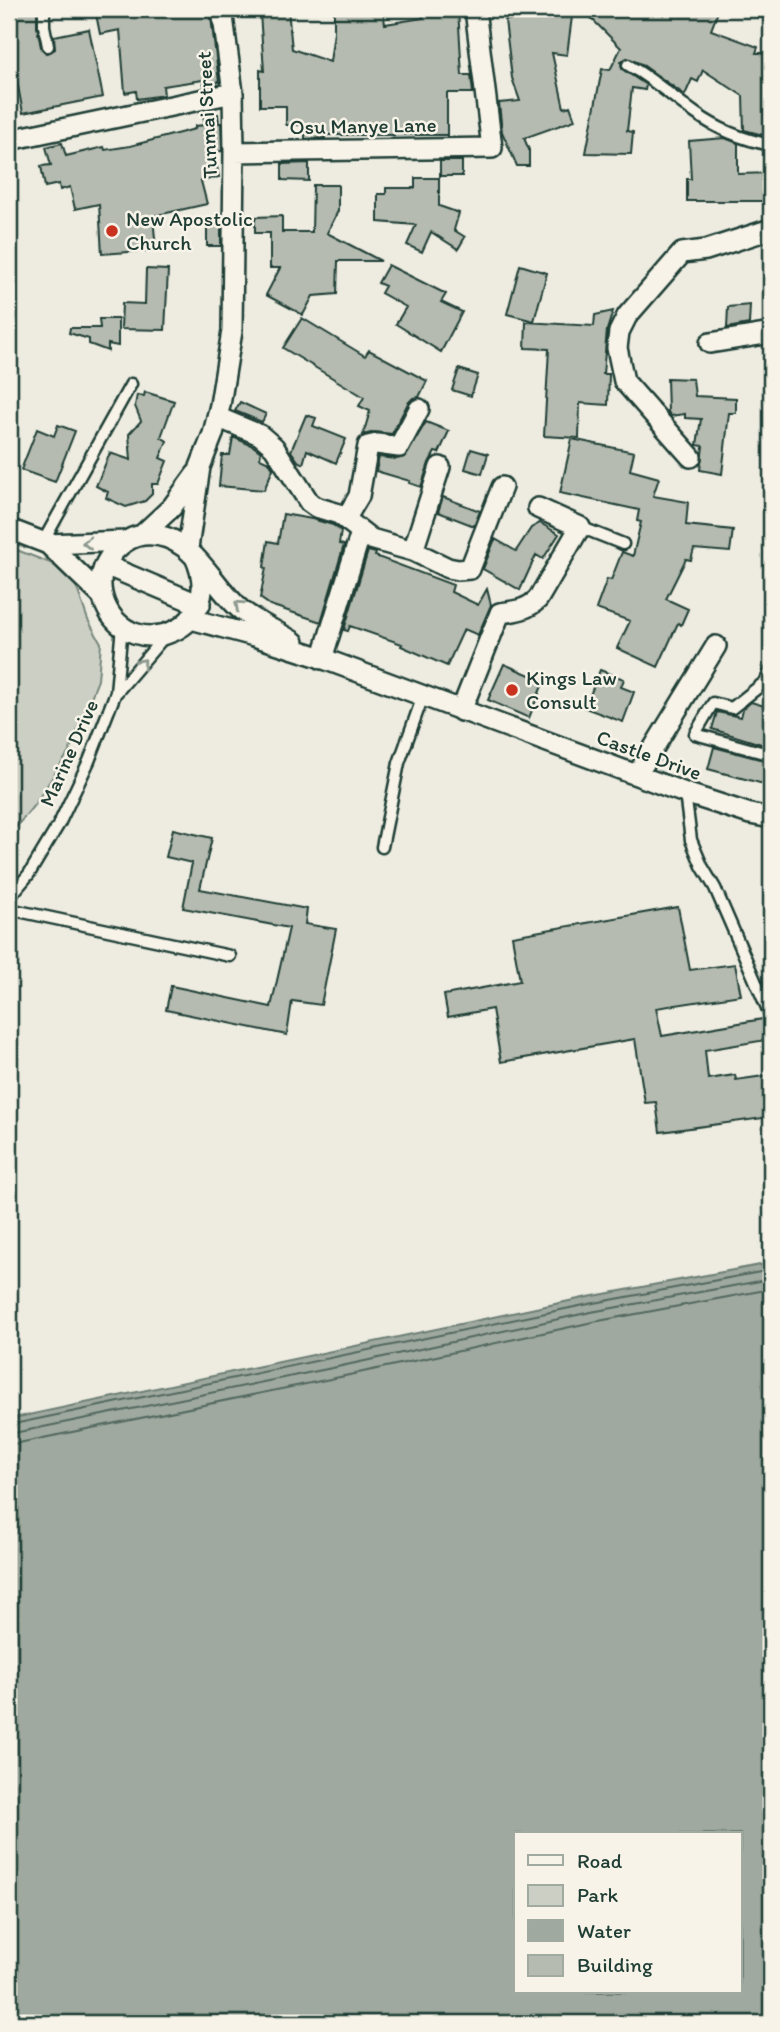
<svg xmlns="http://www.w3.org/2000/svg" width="780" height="2032" font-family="Itim,sans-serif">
<rect width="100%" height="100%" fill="#eeece1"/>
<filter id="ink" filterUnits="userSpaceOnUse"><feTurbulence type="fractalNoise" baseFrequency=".0143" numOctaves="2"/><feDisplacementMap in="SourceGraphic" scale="14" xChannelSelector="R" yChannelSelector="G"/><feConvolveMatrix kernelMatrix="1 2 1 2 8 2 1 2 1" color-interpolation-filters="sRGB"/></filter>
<g filter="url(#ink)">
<path fill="#cccfc4" stroke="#76867c" stroke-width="2" d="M9,547L71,571L88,620L101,643L98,680L69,752L35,804L9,836Z"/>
<path fill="#9fa99f" stroke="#6c7e74" stroke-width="2" fill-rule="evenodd" d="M771,1263V2023H9V1419L588,1297ZM516,1834H740V1992H516Z"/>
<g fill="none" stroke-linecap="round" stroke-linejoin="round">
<path stroke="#52685f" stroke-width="2" d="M9,1425L589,1304L771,1270
M9,1434L337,1367L591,1312L771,1279
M9,1445L340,1377L593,1322L771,1289"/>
</g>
<path fill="#b5bbb0" stroke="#1f3d34" stroke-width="2" d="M9,9H37V27L41,47L46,53L55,49L54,36L89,29L103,97L23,113L9,38Z
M95,9H210L219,82L204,85L203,80L163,86L164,95L137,99L136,91L125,93L120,30L100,34Z
M267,9H288L292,49L330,62L334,32V9H383L385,24L423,18L422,9H458L462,75H471L473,93H447V135H325V138L305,139V125H286V106H260V70L264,71L260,13L267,12Z
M537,9H573L567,55L552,53L564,108L570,106L575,120L524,138L529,150V166H517L502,132L499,103L520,101L512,78L505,20L538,16Z
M582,9H649L664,15L666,9H719L711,30L758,47L756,53H771V137L744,130L743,96L703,70L698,82L692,79L685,95L641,64L627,58L621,62L622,69L646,85L645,90L632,88L627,131L633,132L631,154L586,153L602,69L610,70L621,48Z
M218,114L219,123H221L222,151L214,152L219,177L201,181L207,204L153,216L156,250L102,254L99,204L75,209L70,187L60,190L59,184L45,187L41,166L51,165L46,147L62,143L66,156L104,147L105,150L130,146L195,129V126L205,125L203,116Z
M725,138L738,143V174L771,173V201H687V179H691L689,141Z
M440,161H462V176H440Z
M309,163V181L282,180V164Z
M415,178H439V206L459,213L454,230L465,237L458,249L431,232L422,252L407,245L416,225L378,222V194H386V188H415Z
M313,185H338V211L327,233L381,261H338L337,294L313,296L303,315L266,295L280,268H270V233H255V217L282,216V232H312Z
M207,225H221V246H207Z
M388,265L446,294L441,302L462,312L441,352L396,324L406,307L381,293L385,286L378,283Z
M520,265L547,273L534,321L507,314Z
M146,269L168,270L165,330L121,329L122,303L145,304Z
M750,305L749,324L727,328L728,307Z
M613,311L607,330L603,374H609L608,405L580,403L579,438L544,436L549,349L525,348L526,322L594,326L595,315Z
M302,318L365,356L369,350L427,381L419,397L413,398L408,403L392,434L375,432L363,435L370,411L359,406L364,397L283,348Z
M99,319H118V346L108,344V351L89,344V339L69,333L70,328H100Z
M459,369L478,375L471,396L452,390Z
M667,378L693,379L695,396L736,398V413H729L722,474L700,470L703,446L697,445L701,419L685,418V414L671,416L668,412Z
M145,392L174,401L161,437L167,441L160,458L167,461L158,484H152V494L145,501L126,507L106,498L108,492L96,486L110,453L131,460L129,434L141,421L135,406L137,395L144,396Z
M240,402L266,414L262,422L235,411Z
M306,415L316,418L313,426L346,439L336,463L307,450L303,464L298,461L291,451Z
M426,422L449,431L439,453L435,452L429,463L421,487L409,483L410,481L376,471L379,457L397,459L405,457Z
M58,425L75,431L55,482L21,470L37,429L54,436Z
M233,437L253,446L261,452L260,458L269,462L273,469L264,490L219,486L222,455H230Z
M572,439L634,452L630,470L659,478L653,496L688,502L686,525L733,530L730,552L694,549L691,560L686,559L666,599L688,609L681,625L678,623L658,667L617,648L630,621L596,609L607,579L611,580L622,552L633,556L641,522L637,521L639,510L560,493Z
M471,449L488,454L482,474L465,469Z
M443,497L480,511L474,526L438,512Z
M283,514L312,519L333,525L341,531L339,544L344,545L321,622L270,605L260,598L266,568L264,567L268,541L278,543Z
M540,523L559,534L543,559L536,555L520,590L483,569L495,539L516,551L531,528Z
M368,551L376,553L375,556L453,585L451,592L478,605L487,589L491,605L478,635L464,629L447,666L401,646L402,644L350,626L348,631L344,630Z
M504,664L544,681L529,718L488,700Z
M600,670L624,679L621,687L634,692L623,722L585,708Z
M751,702L771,708V747L712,729L717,712L741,717L743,709Z
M714,747L771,762V786L708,769Z
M173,829L212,838L200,889L307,909L305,924L336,929L321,1005L292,1001L287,1035L166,1010L171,986L271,1007L289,928L183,908L192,863L166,857Z
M678,907L690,970L735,964L741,995L656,1008L662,1036L763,1019L766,1040L705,1050L708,1079L735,1075L736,1080L771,1075V1117L660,1132L656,1102L645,1103L635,1039L501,1062L492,1009L448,1017L444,995L520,981L512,936Z"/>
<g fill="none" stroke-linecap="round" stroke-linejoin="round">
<defs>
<path id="lane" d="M44,9V26L48,46
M628,65C653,79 672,97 695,113C717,129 745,140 771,145
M580,527L623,544
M43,542L131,384
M771,670L765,682L732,708L713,703L695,734L771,755
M117,692L164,637
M685,793L691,840L702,866L715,888L771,1017
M382,847L399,763L423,696
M9,898L29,874L59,824L89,761L116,692L122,626
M9,909L230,956"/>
<path id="street" d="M9,140L233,93
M234,152L492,148L475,9
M710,343L771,333
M217,417L260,435L274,447L309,502L316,507L339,514L371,539L413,551L448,568L458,570L470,569L502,487
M691,457L624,381L617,348L619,332L627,316L682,253L706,250L771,229
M346,518L359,496L368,446L377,444L399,447L419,409
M9,529L48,544L102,596
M142,535L172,507L196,474
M48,544L126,541
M188,548L200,467L213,434L220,405L232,331L234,152L233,93L222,9
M413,551L440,467
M195,557C229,631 131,666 105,604C100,591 99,576 106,563C113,550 127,537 143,535C191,530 209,582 240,609C256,622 277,631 294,642
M105,565L200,605
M191,619L254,636L316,656L685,793L750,814L771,818
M322,659L361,532
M461,711L500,613C516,611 527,610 538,599L580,527L538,508
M637,775L716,646"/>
</defs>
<use href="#lane" stroke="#1f3d34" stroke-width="15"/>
<use href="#street" stroke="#1f3d34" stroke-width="24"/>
<use href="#lane" stroke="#f7f3e8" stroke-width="10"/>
<use href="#street" stroke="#f7f3e8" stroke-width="19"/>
</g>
<defs><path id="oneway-chevron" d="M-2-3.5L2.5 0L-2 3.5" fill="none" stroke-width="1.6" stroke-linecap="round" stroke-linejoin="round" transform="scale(1.75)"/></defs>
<g stroke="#8b988e">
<use href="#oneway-chevron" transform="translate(87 543) rotate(179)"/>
<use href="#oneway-chevron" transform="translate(239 605) rotate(-138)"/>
<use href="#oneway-chevron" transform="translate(142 663) rotate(-49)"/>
</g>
</g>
<g fill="#c8321e" stroke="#f7f3e8" stroke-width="2.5">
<circle cx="112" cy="231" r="7"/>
<circle cx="512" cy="690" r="7"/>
</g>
<g text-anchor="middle" stroke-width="5" stroke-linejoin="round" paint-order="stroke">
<g font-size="21" fill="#1f3d34" stroke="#f7f3e8">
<text transform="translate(207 115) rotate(-93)" y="7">Tunmai Street</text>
<text transform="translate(363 126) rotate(-1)" y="7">Osu Manye Lane</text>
<text transform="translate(69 753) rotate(-66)" y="7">Marine Drive</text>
<text transform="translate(649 755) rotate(20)" y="7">Castle Drive</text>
</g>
<g font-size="21" fill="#1f3d34" stroke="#f7f3e8" text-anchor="start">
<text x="126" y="226">New Apostolic<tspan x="126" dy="24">Church</tspan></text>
<text x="526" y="685">Kings Law<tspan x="526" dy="24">Consult</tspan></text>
</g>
</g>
<rect width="780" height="2032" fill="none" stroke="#f7f3e8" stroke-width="35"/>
<rect x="18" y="18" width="745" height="1997" fill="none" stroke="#1f3d34" stroke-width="2.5" filter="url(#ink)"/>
<rect x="514" y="1832" width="228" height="161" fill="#f7f3e8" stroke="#a1aaa0" stroke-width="2"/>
<rect x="528" y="1855" width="35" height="10" fill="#f7f3e8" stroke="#a1aaa0" stroke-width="2"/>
<text x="577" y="1868" font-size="21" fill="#1f3d34">Road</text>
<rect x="528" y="1885" width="35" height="21" fill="#cccfc4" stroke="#a1aaa0" stroke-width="2"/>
<text x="577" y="1902" font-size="21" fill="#1f3d34">Park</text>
<rect x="528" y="1920" width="35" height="21" fill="#9fa99f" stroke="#a1aaa0" stroke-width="2"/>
<text x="577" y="1938" font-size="21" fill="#1f3d34">Water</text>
<rect x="528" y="1955" width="35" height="21" fill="#b5bbb0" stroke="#a1aaa0" stroke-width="2"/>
<text x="577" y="1972" font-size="21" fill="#1f3d34">Building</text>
</svg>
